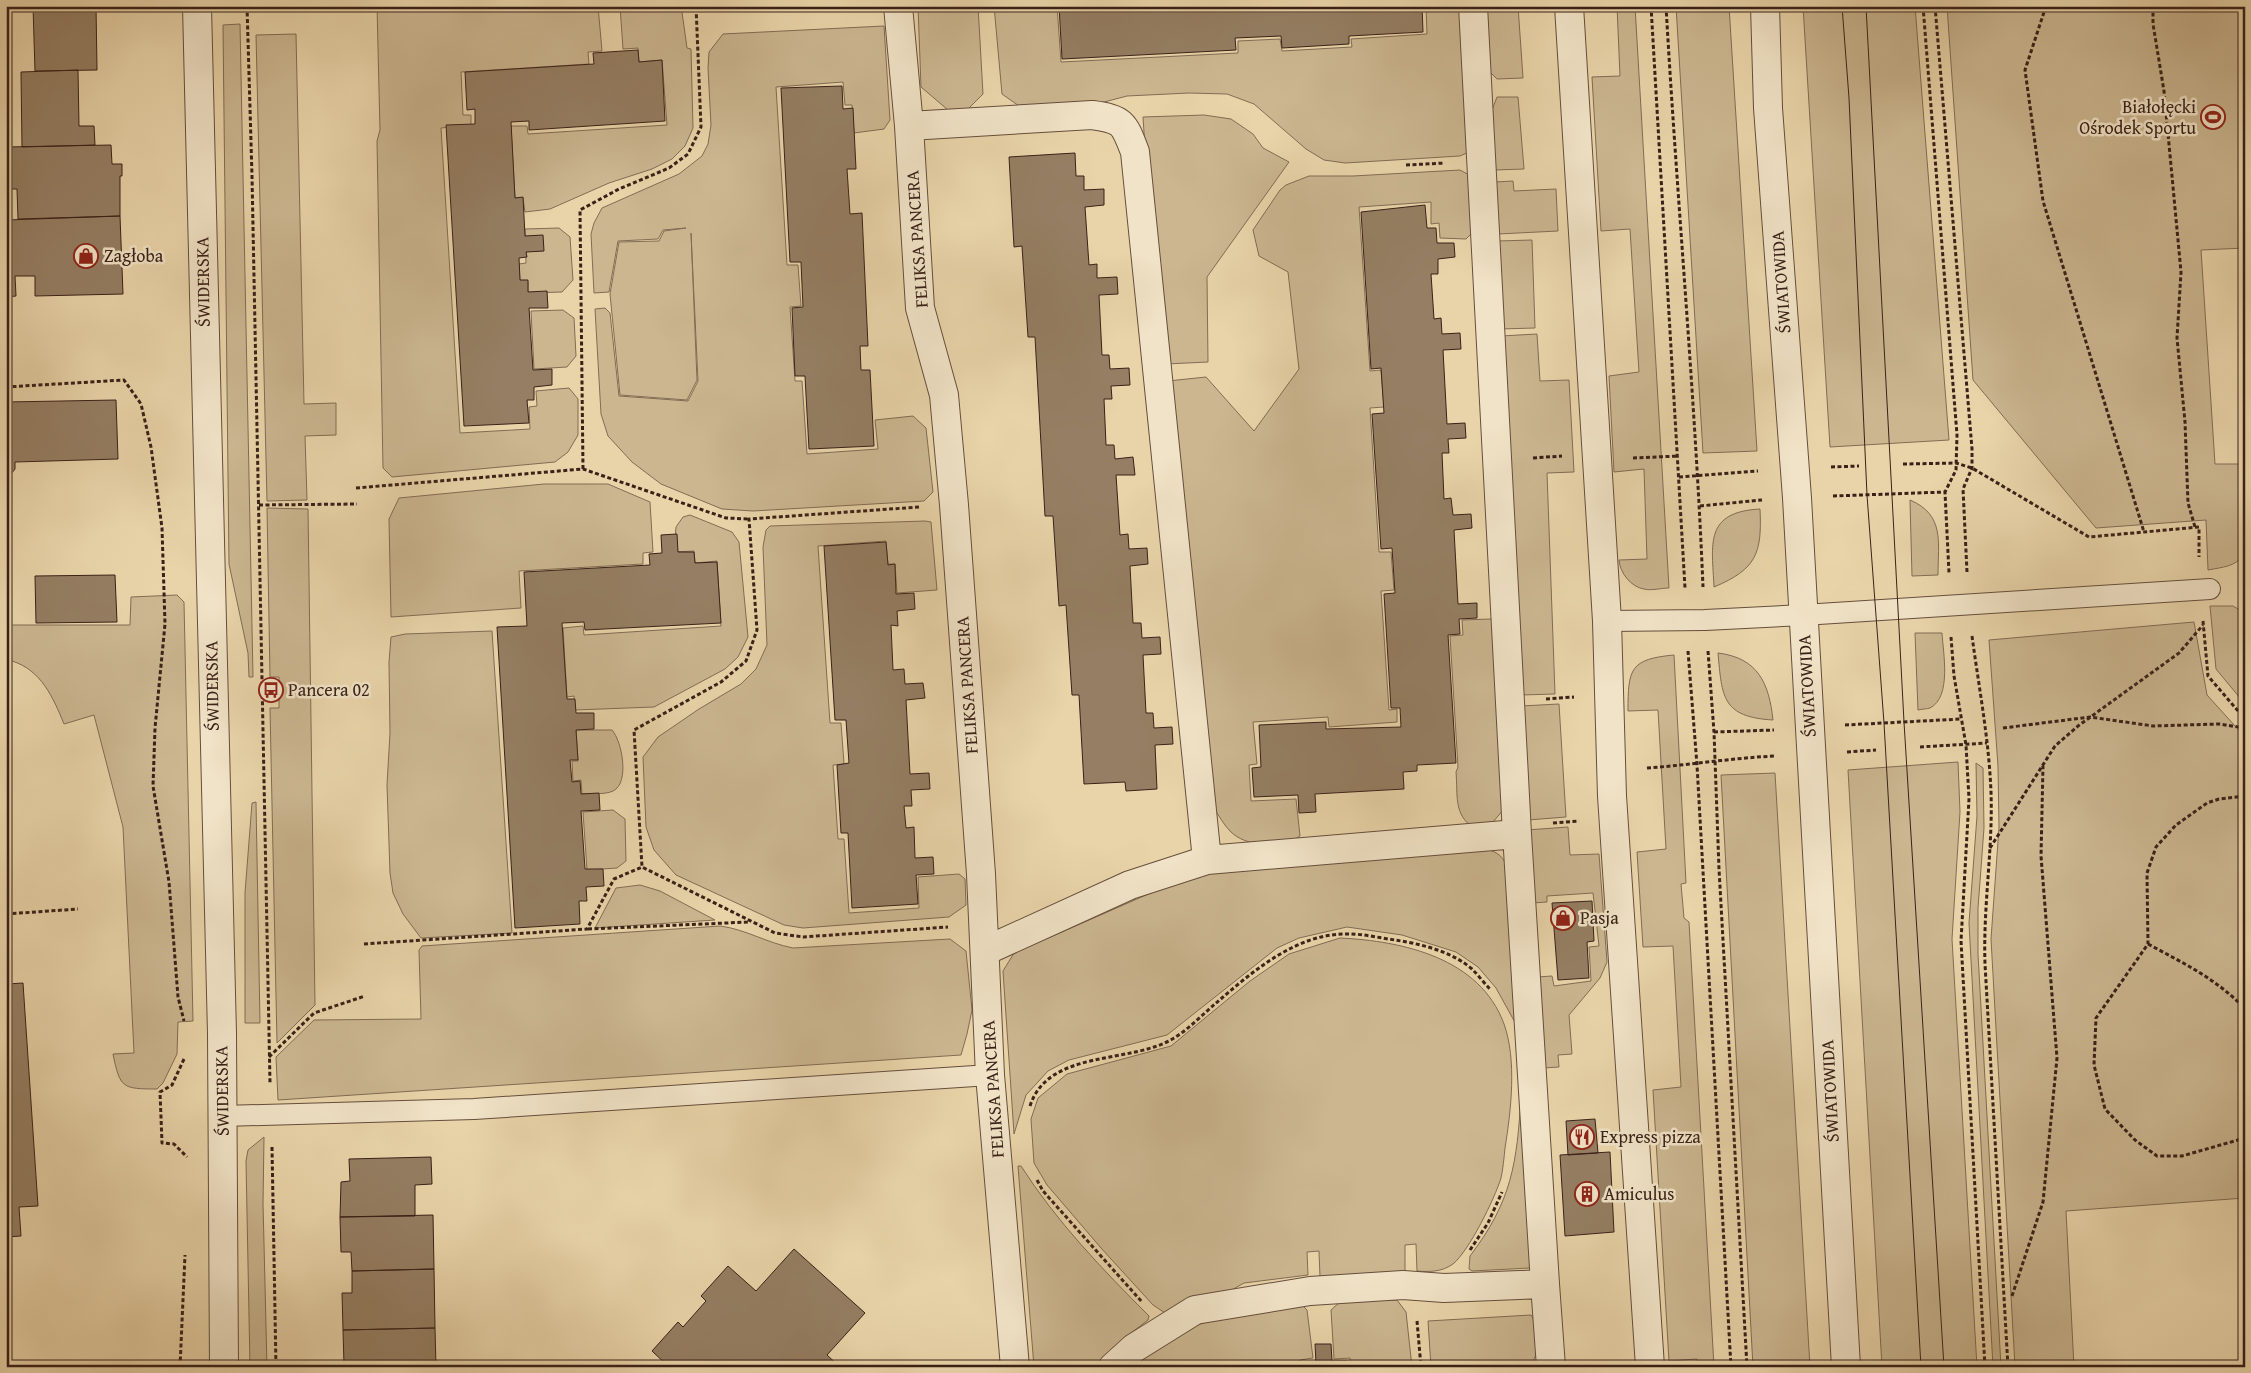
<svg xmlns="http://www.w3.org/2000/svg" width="2251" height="1373" font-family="'Gentium Book Plus',serif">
<rect width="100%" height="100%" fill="#e9d4a9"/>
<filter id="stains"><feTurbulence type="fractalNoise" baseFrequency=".004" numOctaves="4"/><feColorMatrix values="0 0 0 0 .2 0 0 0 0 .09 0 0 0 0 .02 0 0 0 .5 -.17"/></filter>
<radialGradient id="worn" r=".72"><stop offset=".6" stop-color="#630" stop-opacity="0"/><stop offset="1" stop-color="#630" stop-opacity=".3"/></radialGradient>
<path fill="#cbb690" stroke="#826c54" d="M377,6H598L602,51L588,52L589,64L461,72L463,115H471V125L441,128L460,433L530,429L529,407L537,406L536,391L569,388L578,399V435L568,452L555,462L392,477L383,468L377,141L380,130Z
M620,6H670L682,12L687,48L691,49L693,128L685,146L672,159L652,169L609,183L550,209L525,212L523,198H515L511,126H527L528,134L667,125L662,60L639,62L638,48L623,49Z
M918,6H978L983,94L967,110H948L921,87Z
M994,6H1057L1061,62L1238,53V41L1280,39L1282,51L1352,47L1351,39L1427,34L1426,6H1465L1469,82L1463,92L1468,98L1469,152L1460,156L1345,163L1324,160L1306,149L1254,104L1227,94L1189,93L1127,96L1104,102L1019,106L1002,94Z
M1484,6H1518L1523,78L1497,79L1489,71Z
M1617,6H1635L1669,588C1661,588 1651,591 1644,589C1631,587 1620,573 1619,560L1647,559L1644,469L1614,472L1609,376L1639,372L1630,229L1601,231L1592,77L1620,76Z
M1676,6H1729L1757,451L1703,453Z
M1803,6H1915L1949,440L1830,447Z
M1947,6H2245V248L2201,250L2215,464H2241L2245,502V554C2235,567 2223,567 2208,570L2206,520L2096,528L1973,380Z
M240,24L253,677H249L248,653L229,564L223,25Z
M884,26L890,120L884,129L854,133L852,105H845L843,82L776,87L787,265H798L801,306L790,307L795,381H802L807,454L878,449L875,420L913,416L926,428L933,492L924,501L753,511L722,509L661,484L632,462L608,436L601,414L595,309L605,308L610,313L619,396L688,401L698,381L691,233L697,380L687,400L620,395L610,294L619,242L659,241L664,231L686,228L663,230L658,239L618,241L609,292L594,293L591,234L594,223L602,208L679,174L702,156L708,144L711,125L708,68L709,52L723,34Z
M296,34L304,404L336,403V435L305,436L307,500L267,501L256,35Z
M1497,97H1518L1524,169L1495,170L1492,110Z
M1204,115L1231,119L1253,134L1263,148L1289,162L1207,277L1208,362L1166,364L1153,270L1143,117Z
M1460,170L1471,176L1474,231L1466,239L1440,238L1439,223L1431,224V202L1359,207L1370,371L1381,370L1384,407L1370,408L1379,552H1391L1394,590L1381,591L1389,710L1397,709V722L1329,727L1328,717L1253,722L1257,764L1249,765L1251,801L1296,799L1300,836C1282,848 1246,848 1230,831C1224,825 1219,816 1214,808L1168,381L1206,377L1254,431L1299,369L1288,272L1259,256L1253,230L1280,190L1286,185L1309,176H1353Z
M1513,181L1514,191L1556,189L1558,231L1498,234L1495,182Z
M559,228L570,237L573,280L562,292L528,293V282H520L519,264L526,263L525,229Z
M1532,240L1535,328L1500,329L1497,241Z
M563,310L574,318L576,356L567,367L534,369L531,311Z
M1537,334L1540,381L1569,380L1574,472L1547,473L1555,694L1521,695L1501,336Z
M544,484H608L650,502L653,552L643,553V564L519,571L521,608L391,617L389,519L399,498Z
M1910,500C1945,515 1938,542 1938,575L1912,576Z
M267,508L308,509L315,1005L277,1043L270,708H279V677H270Z
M1760,509C1762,553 1757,569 1714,587C1712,544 1704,512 1760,509Z
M690,515L732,532L739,542L748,637L738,657L725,669L654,707L575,710L574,696L567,697L563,628L583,626L584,635L721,626L717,561L695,563L694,551L674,552L676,527L683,517Z
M925,521L931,522L937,590L897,593L895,564H888L886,541L818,546L830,723H841L844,764L833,765L838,839H844L849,913L919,908L918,877L959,874L965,879L966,905L949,917L803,928L784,925L676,875L654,850L646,827L643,757L658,737L699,709L741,684L756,669L767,645L763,547L766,530L770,526Z
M177,595L184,602L193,1021L178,1022L177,1054L163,1083L157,1089C122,1089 120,1088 113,1054L134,1053L123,827L94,715L64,724C53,697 41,670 12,661L9,625H130L131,597Z
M2210,606H2233L2245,613V704L2216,669Z
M1491,619L1497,630L1504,809L1493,822L1474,828C1453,815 1458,794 1456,772L1458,767L1450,636L1463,635L1462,620Z
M2194,622L2207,695L2245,737V1198L2066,1211L2074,1367H2015L1991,939L1999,827L1998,766L1989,640Z
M492,631L512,933L421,938L403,914L393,893L390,873L387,785L390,733L389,662L391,637L405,634Z
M1915,633H1942C1943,652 1952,697 1930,708C1927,709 1922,709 1918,710Z
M1718,653C1758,658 1769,683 1773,720C1722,717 1722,697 1718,653Z
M1674,655L1686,883L1681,884L1684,918L1689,922L1714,1367H1698L1697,1359L1669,1361L1653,1090L1681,1087L1673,946L1643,947L1637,852L1666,849L1658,710L1628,711C1628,669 1630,659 1674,655Z
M1559,704L1566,817L1528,820L1521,706Z
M576,730H612C622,741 630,783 613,791C605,795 590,793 582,794L581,780L573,781L572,761H578Z
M1958,762L1960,812L1952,939L1977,1367H1882L1848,770Z
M1976,763L1983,768L1984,828L1978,908V954L2001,1367H1993L1969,923L1977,816Z
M1775,773L1810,1367H1753L1721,775Z
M256,802L260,1023H245V893L252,803Z
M613,810L625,819L626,861L617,868L587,870L583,812Z
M1568,827L1570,855L1599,854L1607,962L1600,978L1569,1015L1572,1054L1558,1055L1559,1067L1543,1068L1537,977L1552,976L1554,986L1591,981L1589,947L1599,946L1593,893L1547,896V902L1532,903L1527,830Z
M1487,849C1499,853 1504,857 1508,870L1517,1026L1496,988L1478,967L1456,952L1402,935L1347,927L1299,938L1277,948L1167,1035L1069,1060L1048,1071L1026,1095L1014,1134L1003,971L1014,953L1162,888L1201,874Z
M640,885L660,891L715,920L595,928L616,888Z
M720,926C745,929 767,943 793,948L950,939L966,951L972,1010L967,1034L961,1055L278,1100L276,1057L314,1020L421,1019L419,950L422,946Z
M1340,938C1403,941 1480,958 1504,1024C1517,1060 1511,1111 1505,1148C1504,1158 1503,1169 1501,1178C1495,1198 1469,1251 1453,1264C1442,1272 1429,1272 1417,1271L1416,1244L1405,1245V1273L1320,1277L1319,1251L1307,1252L1308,1275L1244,1283L1228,1292L1165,1313L1153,1305L1101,1248L1047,1185L1034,1163L1031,1119L1038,1098L1067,1074L1171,1046L1250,981L1289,954Z
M1521,1096L1534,1264L1530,1268L1472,1271L1469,1269L1470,1256C1512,1201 1517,1163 1521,1096Z
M264,1137L263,1203L267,1367H250L246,1161L248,1150Z
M1018,1166H1021C1056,1221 1103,1270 1149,1316L1148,1320L1126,1337L1093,1367H1034Z
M1397,1300L1406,1312L1412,1367H1351L1350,1358L1334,1359L1331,1310L1341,1301Z
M1300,1303L1307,1310L1313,1358L1300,1360L1301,1367H1130L1184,1330L1230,1313Z
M1531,1315C1541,1329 1541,1353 1529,1367H1431L1428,1321Z"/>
<path fill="#957e63" stroke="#392118" d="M33,6H96L97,70L35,71Z
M1059,6H1422L1423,32L1349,36V44L1282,48L1281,36L1235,38L1236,50L1062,59Z
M638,50L639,62L662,60L665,121L529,130V121L511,122L515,198L523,197L525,236L543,235L544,251L526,252L527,257L519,258L520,280H528V292L547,291L548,308H529L533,370L552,369V385L534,387V400H527L529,423L464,426L446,125L475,124V109L467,110L465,72L594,64L593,53Z
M78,70L79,126H94L95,145L22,147L21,72Z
M842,86L843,109L853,108L856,169H847L850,214L862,213L868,346H860L861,370H870L874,446L809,449L805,376H795L792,308L803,307L801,262H790L781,88Z
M111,145L112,164H122V176H120V216L18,219L17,189H6V147Z
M1075,153L1076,176H1084V190L1104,189V205L1085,207L1089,265L1097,264V278L1117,277L1118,294L1099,295L1102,355H1109L1110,369L1129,368L1130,385L1111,386L1112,399H1104L1106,445H1114L1115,459L1133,457L1135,475H1116L1120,535L1128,534L1129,549L1147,548L1148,564L1130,566L1133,623H1141L1142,638L1160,637L1161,654L1143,655L1146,713H1153L1154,728L1172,727L1173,744L1155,745L1157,789L1126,791L1125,782L1084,784L1079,695H1072L1066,605L1059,606L1053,516H1045L1035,337H1028L1022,246L1014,247L1009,157Z
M1425,205L1427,228H1436L1437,243H1454L1455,257L1438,259V274H1431L1434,319L1441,318L1442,334L1460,333L1461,349L1443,350L1447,424L1465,423L1466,438L1448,439L1449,453H1442L1444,499L1451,498L1453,515L1471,514L1472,528L1454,530L1458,604L1477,603V618L1459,619L1460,634L1448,635L1456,763L1417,765V771L1403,772L1404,789L1315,794L1316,812L1299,813L1298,795L1254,797L1252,768L1261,767L1259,725L1326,722V729L1401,727L1400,708H1391L1384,594L1395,593L1392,548L1381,549L1372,414L1384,413L1381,368L1371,369L1361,212Z
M120,216L123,294L35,296V276H15L16,296L6,297V220Z
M116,400L118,459L15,462V469L11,474L6,475V402Z
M677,534L678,552H694L695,563L717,562L721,623L585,630L584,622L562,623L567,699H575L576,713H594V729L576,730L578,760H570L572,782L580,781L581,794L599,793L600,810L581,811L585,869H603L604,886L586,887L587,901H579L580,924L515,928L497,627L527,626L524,572L650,565L649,554L662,553L661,535Z
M886,542L888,565L895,564L896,594L914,593L915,609L897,611L898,626L891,625L893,670L904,669L905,684L923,683L925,698L906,700L910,774L929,773L930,789L911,790L912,806H904L906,828L914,827L915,858L933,857L934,874L916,875L918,904L852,908L848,833H841L837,765L849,763L846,720H835L824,546Z
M115,575L117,622L36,623L35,576Z
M1592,901L1594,941L1587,942L1589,978L1558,980L1552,903Z
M6,973L7,984L23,983L38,1206L19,1207L21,1236L6,1237Z
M1595,1119L1598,1153L1568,1155L1566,1121Z
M1610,1152L1614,1232L1565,1236L1560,1155Z
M431,1157L432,1184L415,1185V1216L340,1217L341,1182L350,1181L349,1159Z
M433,1215L434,1269L352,1271L351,1252H341L340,1217Z
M794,1249L865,1313L827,1355L840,1367H669L652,1351L678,1322L683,1327L706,1301L701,1296L728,1266L756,1291Z
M434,1269L435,1328L343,1330L342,1293H352V1271Z
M435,1328L436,1367H354V1364L344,1365L343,1330Z
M1315,1344H1331L1332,1361H1348V1367H1302L1301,1363H1316Z"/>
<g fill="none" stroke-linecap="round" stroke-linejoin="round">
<defs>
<path id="service" d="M1607,621L1705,620L1803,615L2210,589
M223,1116L474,1109L990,1075"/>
<path id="minor" d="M197,6L222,1034L224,1367
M898,6L909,126L920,308L944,395L954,505L981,874L990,1075L1015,1367
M1473,6L1517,834L1545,1284
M1569,6L1607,621L1612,796L1650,1367
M909,126L1092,115C1123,119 1124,123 1135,152L1207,860
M985,951L1130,885L1207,860L1517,834
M1113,1367L1134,1348L1195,1310L1310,1291L1403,1285L1444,1288L1545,1284L1551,1367"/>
<path id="tertiary" d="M1765,6L1768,108L1797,498L1846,1367"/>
</defs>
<use href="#service" stroke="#654e3c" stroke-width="22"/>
<use href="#minor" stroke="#654e3c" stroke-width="30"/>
<use href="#tertiary" stroke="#654e3c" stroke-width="30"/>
<path stroke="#392118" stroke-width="3" stroke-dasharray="4 2.5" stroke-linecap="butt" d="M247,6L252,176L270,1083
M1651,6L1685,588
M1666,6C1677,200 1695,394 1703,587
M1923,6L1957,435L1956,470L1945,492
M1935,6L1972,449V468L1963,489L1967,572
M2046,6L2025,70L2043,201L2144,532
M2153,6V24L2164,91L2181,272L2177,338L2185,422L2188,503L2195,527
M1406,165L1445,163
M6,387L124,380L141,404L151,447L162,528L165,624L155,728L153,786L169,882L178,997L184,1021
M1533,458L1562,456
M1633,458L1678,456
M1903,464L1956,463L1972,468L2089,537L2199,527V557
M1831,467L1859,466
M583,469L580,210L619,189L669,168L688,154L701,127L696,6
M1679,477L1758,471
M356,488L583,469L726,518L749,519
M1833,496L1945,492L1949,573
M259,505L357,504
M1700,506L1762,500
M919,507L749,519L757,630L746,661L721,682L634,730L642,867L775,933L803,937L948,927
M2203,621L2208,676L2245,719
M1972,636C1979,688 1989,740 1991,792C1993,849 1983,906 1985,964L2008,1367
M1951,637L1954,676L1966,745L1969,799L1961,941L1985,1367
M1688,651L1697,765L1731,1367
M1708,651L1714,732L1719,869L1747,1367
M1546,699L1574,697
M1845,725L1961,719
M2003,728L2090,717L2153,726L2219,724L2245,728
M1714,732L1774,730
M1920,747L1987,743
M1847,752L1876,750
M1647,768C1690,765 1732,758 1775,756
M2245,796L2219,799L2207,803L2176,825L2156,847L2147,873L2148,944L2096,1018L2094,1065L2105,1109L2135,1140L2157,1156H2182L2245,1138
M1553,823L1579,821
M1990,848L2055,746L2078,726L2179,653L2203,625
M6,914L78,909
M588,929L749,922
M364,944L587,929L614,879L642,867
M2148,944C2183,963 2217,979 2245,1009
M269,1057L314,1013L365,996
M184,1059L172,1085L160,1092L162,1143L174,1144L187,1157
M1030,1106C1049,1048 1131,1065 1174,1038C1189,1029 1202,1015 1215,1004C1252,972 1297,932 1350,934C1364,934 1380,938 1395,940C1421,944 1451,951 1472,969C1478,975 1484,983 1490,989
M272,1147L276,1367
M1037,1180L1043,1191L1142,1302
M1470,1250L1488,1223L1502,1192
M2012,1296L2043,1202L2057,1058L2041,856L2043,766
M1417,1321L1421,1367
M180,1367L185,1255"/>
<use href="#service" stroke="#f1e3c7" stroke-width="20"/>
<use href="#minor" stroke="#f1e3c7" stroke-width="28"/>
<use href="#tertiary" stroke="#f1e3c7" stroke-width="28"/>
<path stroke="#392118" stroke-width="1" d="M1842,6L1849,98L1867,495L1884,723L1921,1367
M1866,6L1904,722L1944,1367"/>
</g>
<defs>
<symbol id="stadium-ring" viewBox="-11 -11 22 22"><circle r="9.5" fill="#f1e3c7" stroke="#8f2418" stroke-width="1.5"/><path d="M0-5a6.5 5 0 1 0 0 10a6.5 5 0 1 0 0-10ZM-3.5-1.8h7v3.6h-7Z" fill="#8f2418"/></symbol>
<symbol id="shop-ring" viewBox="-11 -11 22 22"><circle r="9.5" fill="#f1e3c7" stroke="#8f2418" stroke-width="1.5"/><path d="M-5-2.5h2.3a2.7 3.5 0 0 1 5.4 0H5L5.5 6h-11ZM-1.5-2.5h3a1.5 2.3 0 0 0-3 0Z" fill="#8f2418"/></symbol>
<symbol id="bus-ring" viewBox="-11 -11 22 22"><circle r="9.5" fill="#f1e3c7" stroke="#8f2418" stroke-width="1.5"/><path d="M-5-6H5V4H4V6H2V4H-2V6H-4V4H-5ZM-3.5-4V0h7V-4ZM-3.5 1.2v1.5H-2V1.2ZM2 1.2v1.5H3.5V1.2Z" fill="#8f2418"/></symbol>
<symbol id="restaurant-ring" viewBox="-11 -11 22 22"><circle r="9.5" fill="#f1e3c7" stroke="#8f2418" stroke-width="1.5"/><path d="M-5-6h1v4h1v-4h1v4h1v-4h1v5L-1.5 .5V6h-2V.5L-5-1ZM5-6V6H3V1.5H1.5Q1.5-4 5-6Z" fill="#8f2418"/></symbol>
<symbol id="building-ring" viewBox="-11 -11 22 22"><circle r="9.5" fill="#f1e3c7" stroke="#8f2418" stroke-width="1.5"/><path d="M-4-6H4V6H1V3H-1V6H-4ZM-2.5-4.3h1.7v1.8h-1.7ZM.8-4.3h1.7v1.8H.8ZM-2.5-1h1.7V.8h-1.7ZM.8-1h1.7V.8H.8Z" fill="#8f2418"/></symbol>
</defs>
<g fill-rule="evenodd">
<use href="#stadium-ring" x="2199" y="103" width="28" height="28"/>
<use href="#shop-ring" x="72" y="242" width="28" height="28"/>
<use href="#bus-ring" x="257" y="676" width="28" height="28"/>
<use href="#shop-ring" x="1549" y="904" width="28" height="28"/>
<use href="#restaurant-ring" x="1568" y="1123" width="28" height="28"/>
<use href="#building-ring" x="1573" y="1180" width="28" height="28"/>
</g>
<g text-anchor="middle" stroke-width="5" stroke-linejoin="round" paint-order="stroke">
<g font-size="18" fill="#392118" stroke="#f1e3c7" text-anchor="start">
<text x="2196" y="113" text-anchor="end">Białołęcki<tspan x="2196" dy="21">Ośrodek Sportu</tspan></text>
<text x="104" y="262">Zagłoba</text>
<text x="288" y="696">Pancera 02</text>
<text x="1580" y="924">Pasja</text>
<text x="1600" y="1143">Express pizza</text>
<text x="1604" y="1200">Amiculus</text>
</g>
<g font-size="18" fill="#392118" stroke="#f1e3c7">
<text transform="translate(917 239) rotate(-94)" y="6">FELIKSA PANCERA</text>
<text transform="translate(203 282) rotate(-91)" y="6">ŚWIDERSKA</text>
<text transform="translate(1781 282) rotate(-94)" y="6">ŚWIATOWIDA</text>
<text transform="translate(967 685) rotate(-94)" y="6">FELIKSA PANCERA</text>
<text transform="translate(212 686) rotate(-91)" y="6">ŚWIDERSKA</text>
<text transform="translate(1807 686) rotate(-93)" y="6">ŚWIATOWIDA</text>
<text transform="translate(993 1089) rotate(-94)" y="6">FELIKSA PANCERA</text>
<text transform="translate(222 1091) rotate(-91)" y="6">ŚWIDERSKA</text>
<text transform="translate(1830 1091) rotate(-93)" y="6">ŚWIATOWIDA</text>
</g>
</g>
<rect width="2251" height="1373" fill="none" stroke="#e9d4a9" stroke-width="25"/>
<rect x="8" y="8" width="2236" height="1358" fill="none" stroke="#392118" stroke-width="2.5"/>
<rect x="12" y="12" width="2226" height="1348" fill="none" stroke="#392118"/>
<rect width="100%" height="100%" filter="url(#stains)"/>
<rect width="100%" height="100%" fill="url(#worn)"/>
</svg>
